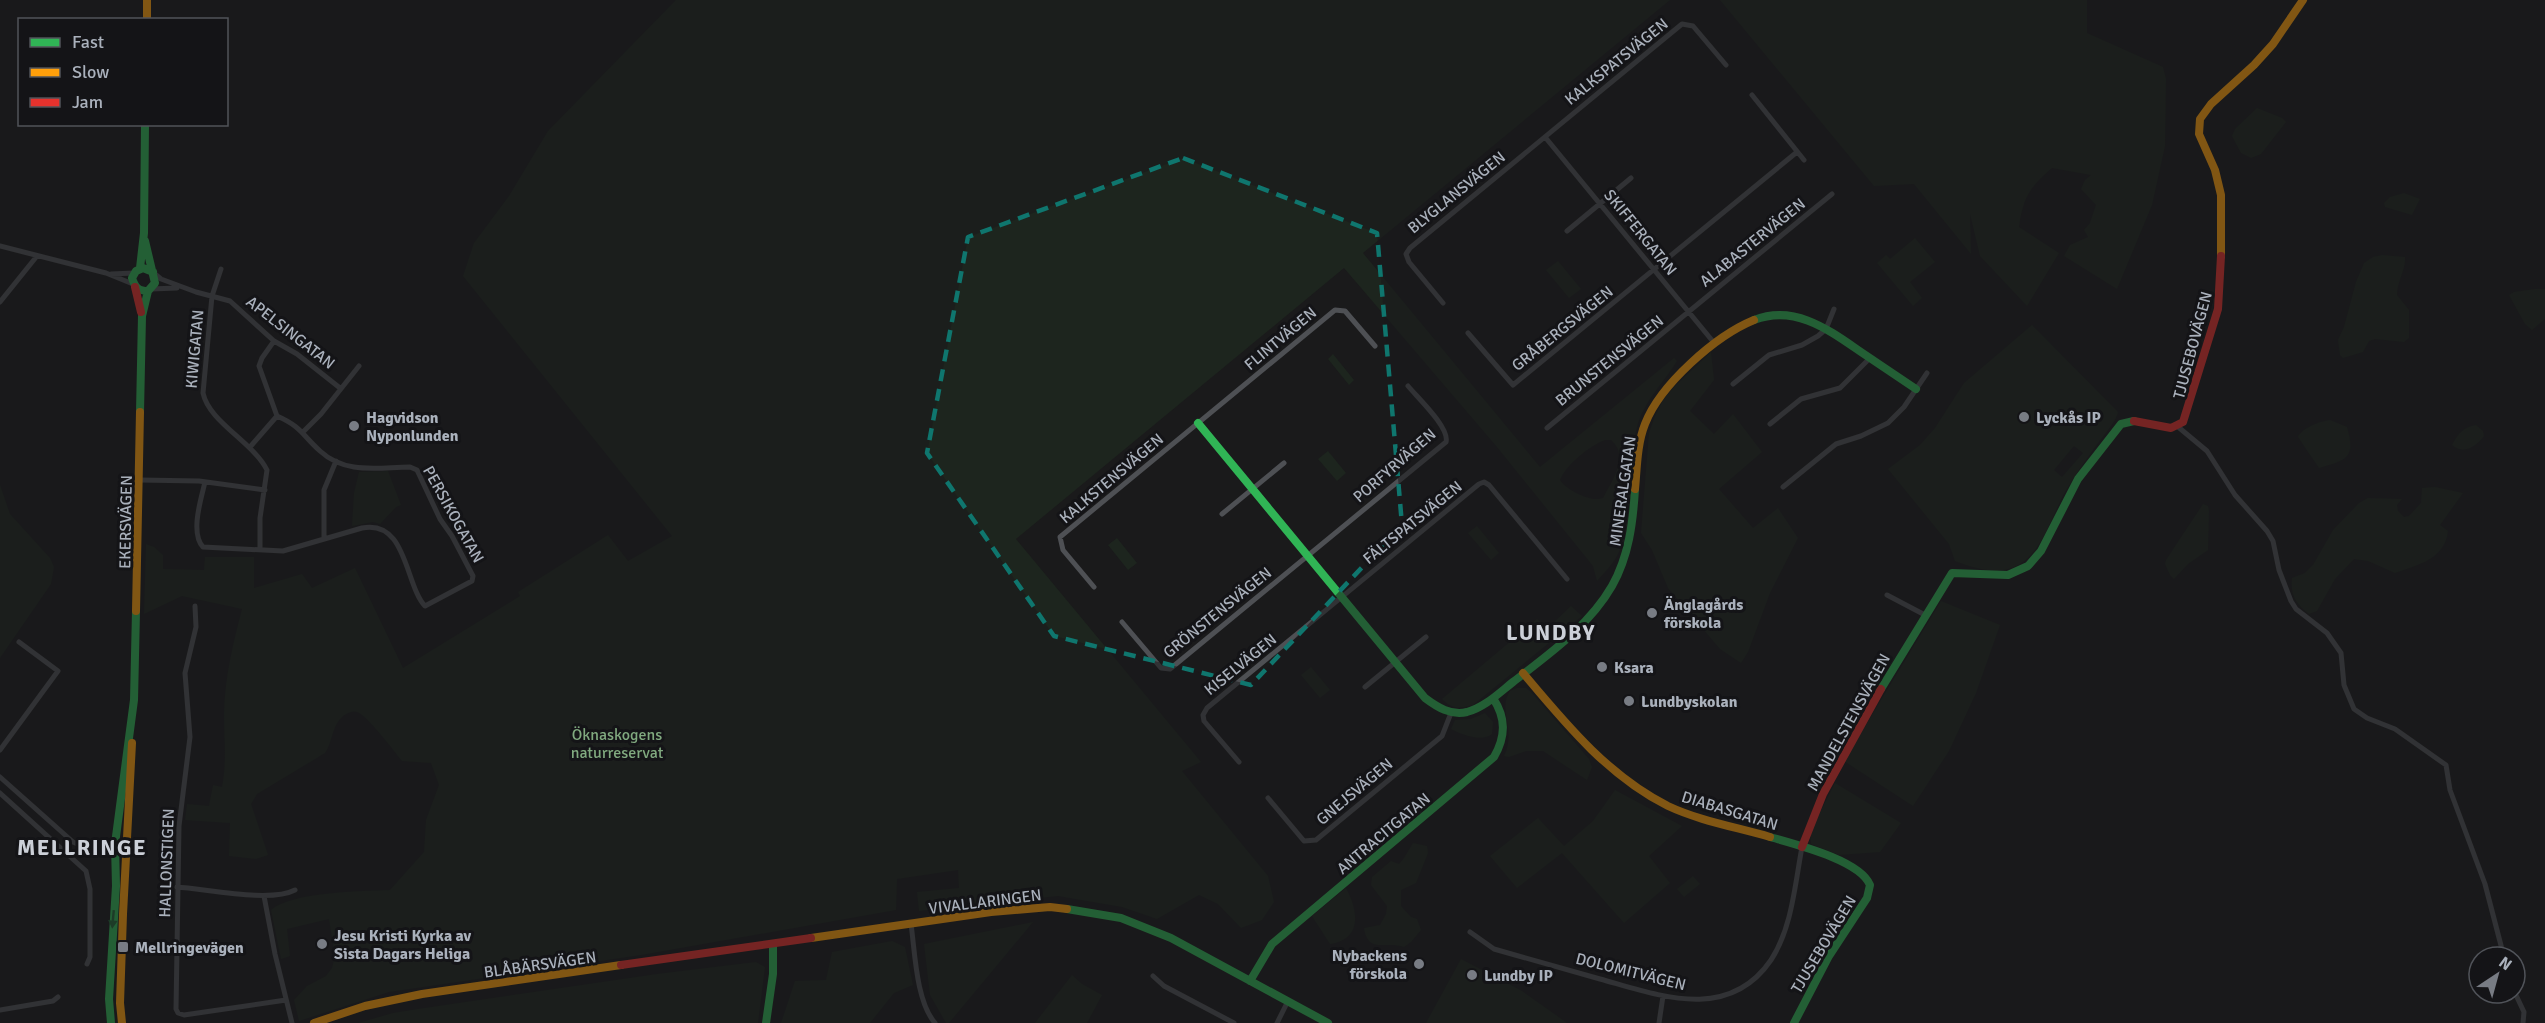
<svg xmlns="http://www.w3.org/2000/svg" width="2545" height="1023" font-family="Signika,sans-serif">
<rect width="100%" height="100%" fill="#1a1a1b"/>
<path fill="#1d251e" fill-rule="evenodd" d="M676,0H1670L1363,253L1540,467L1674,358L1677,361C1664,382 1646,399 1638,423C1626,463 1637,515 1619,552C1614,563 1605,572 1597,581L1593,566L1497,447L1344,268L1016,539L1201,762L1182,771L1268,876L1274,902L1262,920L1241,928L1218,904L1199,895L1157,919L1122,907L1058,896L919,911L917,892L959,888L958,870L897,879L896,910L641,955L389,992L299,1021L294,1000L307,986L326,976L332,968L335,956L329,919L287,929L290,956L281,959L271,910C292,892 361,891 390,890L424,852L426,820L439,785L431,763L402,761C394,751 367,715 357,712C351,710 344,715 340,719C332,728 332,743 325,753L257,794L251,804L268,855L256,859L229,856L230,823L185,820L187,804L209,806L213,785L222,787C227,761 224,739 224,713C225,676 233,644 242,609L182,596L144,614L146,544L154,547L163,555V569L204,570L205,557H254V588L302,574L312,588L355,568L403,668L520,596L518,592L608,535L628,561L672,536L463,276L474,243L509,196L548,131ZM1605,440H1611C1630,456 1612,481 1603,498C1592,503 1566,490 1560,480C1566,465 1589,446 1605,440Z
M1720,0H2087V33L2163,67L2166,79L2165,146L2152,205L2117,289L2064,256L2070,245L2088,237L2084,230L2090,223L2096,205L2081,189L2085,180L2091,175L2052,168C2030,187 2023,197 2019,227L2059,253L2027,306L1980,256L1970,214L1971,254L1914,184L1874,186Z
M2257,108L2282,118L2286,122L2261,154L2251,158L2241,153L2232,136L2235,129Z
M2404,193L2420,199L2412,215L2385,207L2384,203L2390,197Z
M1915,238L1935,262L1910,282L1922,298L1913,306L1877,263L1886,255L1890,259Z
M2382,255L2405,257C2406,270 2397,281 2397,295L2409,310V338L2404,342L2375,339L2369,341L2363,352L2343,358L2340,355L2338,340L2344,327L2356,282L2364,263L2373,257Z
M1558,261L1581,289L1569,298L1546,270Z
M2535,289H2545V319L2532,330L2525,324L2509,295L2514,292Z
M2032,325L2118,412C2117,421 2099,441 2093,450C2083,464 2073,478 2065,492C2051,517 2042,555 2014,567C1996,575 1973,568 1955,561L1949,544L1888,469L1920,445L1935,428L1964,383ZM2074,446L2083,453L2062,477L2054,470Z
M1711,352L1714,380L1690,411L1714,434L1733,414L1762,452L1719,489L1753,528L1778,508L1798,538L1770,593L1748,652L1741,663L1720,649L1668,588L1652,550L1641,533L1649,433L1655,416L1663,400L1675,386Z
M1333,354L1354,380L1349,385L1328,359Z
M2330,420L2347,427C2356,458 2347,460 2319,468L2298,437C2302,428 2320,421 2330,420Z
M2476,425L2483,431L2484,436C2476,447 2463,455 2452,445C2458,434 2463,427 2476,425Z
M1328,451L1346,473L1337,481L1318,459Z
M388,471L401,505L396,507L380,524L373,522L352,526L354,493L359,472Z
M0,485L10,514L50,558L54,567L51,584L0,658Z
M2435,487L2463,493L2440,525L2448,531C2445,559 2418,565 2395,573L2368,561L2354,559L2335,579L2317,611L2309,614C2296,604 2290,595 2292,578L2305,573L2313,565L2333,530L2359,503L2368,498L2402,499L2397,505L2398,511L2404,517L2409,516L2421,503L2422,488Z
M2203,504L2208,506L2209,511L2208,550L2188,564L2174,579L2170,575L2165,564L2166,560Z
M1477,526L1499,553L1491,560L1468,533Z
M1117,538L1137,563L1128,570L1108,545Z
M1941,601L2000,625L1976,693L1949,751L1913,806L1844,761Z
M1571,606L1582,616L1473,705C1459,709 1452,709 1442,699L1537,619L1546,626H1550Z
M1311,667L1330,690L1320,698L1301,675Z
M1517,688H1526L1531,692L1589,759L1592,767L1587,780L1543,751H1526L1509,757L1504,756C1517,729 1497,710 1510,691Z
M1485,713L1493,722L1492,734C1482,742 1462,735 1451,729L1455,720L1471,719Z
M1835,783L1901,823L1880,852L1839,855L1811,844L1810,832Z
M1615,790L1682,826L1649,856L1670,883L1624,923L1562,853L1517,888L1490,856L1538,818L1564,846L1593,821Z
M1413,843L1427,846L1428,853L1416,883L1401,890V906L1411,917L1417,919L1421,930L1411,942L1404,947C1387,940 1368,955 1364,928L1380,925L1386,914L1387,906L1371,885L1372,877L1391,861L1399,864L1404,858Z
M1693,876L1700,884L1684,897L1677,889Z
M1346,888C1358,910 1363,939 1330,944L1312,916Z
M1033,922L949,1023H946L930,995L924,944Z
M892,941L905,947L913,985L894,993L870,1023H781L795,981L826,980L832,952Z
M1461,959L1522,991L1567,1023H1426Z
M756,962L765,967L758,1023H358L393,1013L418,1009L657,974Z
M1072,975L1082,984L1102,995L1087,1023H1035Z"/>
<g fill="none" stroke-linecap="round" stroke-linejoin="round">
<path stroke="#4e5054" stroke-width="5" d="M1752,95L1804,160
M1545,137L1715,344
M1567,231L1631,178
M0,246L106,273L133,284
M221,269L212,296L203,393C209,422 253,442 267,470L260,518V550
M111,274L134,273
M155,274L161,279L196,292L230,301L274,341L297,354L340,388
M151,289L177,288
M0,302L37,256
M1443,303L1409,262L1406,254L1410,248L1682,24L1693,26L1726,65
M1468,333L1513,385L1797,152
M1733,384L1769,355L1802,345L1818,336L1826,329L1834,309
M1770,424L1801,399L1840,388L1870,358
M2177,426L2207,451L2235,495L2267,531L2273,541L2279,570L2291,601L2296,609L2327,633L2341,653L2344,685L2354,709L2367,718L2395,729L2446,765L2450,790L2485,884L2504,957
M1547,428L1832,194
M303,432L321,414L359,366
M250,447L277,416L259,366L262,358L274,341
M140,480L199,481L265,490
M205,482C201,499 190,533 203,547L283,551L362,528C407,519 405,585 425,606L472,581L473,576L452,536L440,519L417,470L410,467C379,467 346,475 320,451C302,435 302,427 277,416
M1783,487L1836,444L1861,436L1888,423L1904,407L1927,373
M1222,514L1284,463
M324,539V490L336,461
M1094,587L1063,550L1060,537L1335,310L1345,311L1375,346
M1887,595L1925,615
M195,606L196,627L185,673L190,737L179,826L176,1009L178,1013L184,1015L286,1000
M1122,622L1161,668L1170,669L1446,442C1450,428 1418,398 1408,386
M1365,687L1426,637
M0,750L58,671L19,642
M1239,762L1204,721L1203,715L1207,708L1479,484L1484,482L1489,485L1567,579
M0,777L73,842L98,853L116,855
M0,793L86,871L90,889V957L87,964
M1268,798L1304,841L1316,840L1442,736L1451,713
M93,849L99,847L116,849
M177,887C207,889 270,903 295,890
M264,896L275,954L292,1023
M911,924C915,952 916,1001 935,1023
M1470,932L1494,949C1529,959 1564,969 1600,979C1658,995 1728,1023 1771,960C1792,928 1795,884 1802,847
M1153,976L1164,986L1234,1023
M2515,993L2524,1012L2523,1023
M0,1010L53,1001L58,997
M1277,1023L1288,1001
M1659,1023L1663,996"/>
<path stroke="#30b455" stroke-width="8" d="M145,241L155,283L148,291C138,291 135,287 132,278L136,271L143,268L153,272
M140,268L144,233L145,124
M1754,320C1795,304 1829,330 1861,352C1879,364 1898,377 1916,389
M140,412L142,316L148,291
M1198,423L1425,698C1437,707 1451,716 1467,712C1485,707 1499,693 1513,682C1549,654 1589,626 1612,586C1629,556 1633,522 1635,489
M1881,689L1952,573L2008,575L2028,566L2041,551L2078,479L2121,424L2134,421
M1770,837C1794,844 1860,860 1870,885L1867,898L1829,956L1794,1023
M1067,909L1121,918L1171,938L1328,1023
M1250,981L1272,944L1494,757C1506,736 1506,718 1493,698
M111,1023L109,999L116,886L115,844L134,700L136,611
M766,1023L773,974V944"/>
<path stroke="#ff9f0a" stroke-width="8" d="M147,0V20
M2221,256V195L2215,170L2199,134L2200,119L2211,104L2254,65L2273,44L2303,0
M1635,489C1637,468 1637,444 1645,424C1660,385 1715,336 1754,320
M136,611L140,412
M1523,673C1565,723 1608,776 1668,806C1700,821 1736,827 1770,837
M811,938L991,912L1050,907L1067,909
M122,1023L120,1003L123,914L132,743
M314,1023L365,1006L422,994L621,965"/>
<path stroke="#e5322d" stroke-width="8" d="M135,287L141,312
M2134,421L2171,428L2183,422L2218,309L2221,256
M1802,847L1823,794L1881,689
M621,965L811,938"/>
</g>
<defs><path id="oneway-solid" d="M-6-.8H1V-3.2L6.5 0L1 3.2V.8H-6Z" transform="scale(1.5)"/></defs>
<use fill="#226436" href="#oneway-solid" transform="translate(113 919) rotate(95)"/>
<path d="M0 0H2545V1023H0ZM1183,158L1377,233L1402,525L1251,685L1054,636L927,453L968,237Z" fill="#1a1a1b" fill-opacity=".55" fill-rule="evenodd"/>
<path fill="none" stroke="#0f766e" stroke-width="4.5" stroke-dasharray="12 8" stroke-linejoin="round" d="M1183,158L1377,233L1402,525L1251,685L1054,636L927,453L968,237Z"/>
<g fill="#787c84" stroke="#141417" stroke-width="2">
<circle cx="2024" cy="417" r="6"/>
<circle cx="354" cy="426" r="6"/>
<circle cx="1652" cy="613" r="6"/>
<circle cx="1602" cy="667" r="6"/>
<circle cx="1629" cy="701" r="6"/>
<circle cx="322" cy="944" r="6"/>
<rect x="117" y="941" width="12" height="12" rx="3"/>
<circle cx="1419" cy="964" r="6"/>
<circle cx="1472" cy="975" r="6"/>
</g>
<g text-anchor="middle" stroke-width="6" stroke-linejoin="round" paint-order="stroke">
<g font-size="16" fill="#aab1bc" stroke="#141417">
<text transform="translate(1616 61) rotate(-39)" y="6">KALKSPATSVÄGEN</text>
<text transform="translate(1456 192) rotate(-39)" y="6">BLYGLANSVÄGEN</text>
<text transform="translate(1641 232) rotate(51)" y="6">SKIFFERGATAN</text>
<text transform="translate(1752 242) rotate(-39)" y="6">ALABASTERVÄGEN</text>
<text transform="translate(1562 328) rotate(-39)" y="6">GRÅBERGSVÄGEN</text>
<text transform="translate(291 332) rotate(38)" y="6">APELSINGATAN</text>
<text transform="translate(1280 338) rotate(-40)" y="6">FLINTVÄGEN</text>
<text transform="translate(2192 345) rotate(-75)" y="6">TJUSEBOVÄGEN</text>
<text transform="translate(194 349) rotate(-85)" y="6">KIWIGATAN</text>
<text transform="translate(1609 360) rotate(-39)" y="6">BRUNSTENSVÄGEN</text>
<text transform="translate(1394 465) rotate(-41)" y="6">PORFYRVÄGEN</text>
<text transform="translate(1111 478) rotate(-40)" y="6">KALKSTENSVÄGEN</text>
<text transform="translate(1622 491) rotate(-82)" y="6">MINERALGATAN</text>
<text transform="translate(454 514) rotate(61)" y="6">PERSIKOGATAN</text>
<text transform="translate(125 522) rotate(-89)" y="6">EKERSVÄGEN</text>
<text transform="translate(1412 522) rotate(-39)" y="6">FÄLTSPATSVÄGEN</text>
<text transform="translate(1217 612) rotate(-39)" y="6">GRÖNSTENSVÄGEN</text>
<text transform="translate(1240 664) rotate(-39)" y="6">KISELVÄGEN</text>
<text transform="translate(1848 722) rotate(-61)" y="6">MANDELSTENSVÄGEN</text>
<text transform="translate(1354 791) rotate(-40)" y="6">GNEJSVÄGEN</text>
<text transform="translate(1730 810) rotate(17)" y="6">DIABASGATAN</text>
<text transform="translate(1383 833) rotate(-40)" y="6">ANTRACITGATAN</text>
<text transform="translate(166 863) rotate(-88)" y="6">HALLONSTIGEN</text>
<text transform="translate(985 901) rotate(-7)" y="6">VIVALLARINGEN</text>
<text transform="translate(1823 944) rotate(-59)" y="6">TJUSEBOVÄGEN</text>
<text transform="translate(540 964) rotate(-8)" y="6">BLÅBÄRSVÄGEN</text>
<text transform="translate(1631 971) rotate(14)" y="6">DOLOMITVÄGEN</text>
</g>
<g font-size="16" font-weight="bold" fill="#aab1bc" stroke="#141417" text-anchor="start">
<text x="366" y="423">Hagvidson<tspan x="366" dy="18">Nyponlunden</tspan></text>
<text x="2036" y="423">Lyckås IP</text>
<text x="1664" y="610">Änglagårds<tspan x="1664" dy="18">förskola</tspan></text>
<text x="1614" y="673">Ksara</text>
<text x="1641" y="707">Lundbyskolan</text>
<text x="334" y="941">Jesu Kristi Kyrka av<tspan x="334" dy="18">Sista Dagars Heliga</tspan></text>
<text x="135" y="953">Mellringevägen</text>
<text x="1407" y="961" text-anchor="end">Nybackens<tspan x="1407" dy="18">förskola</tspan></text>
<text x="1484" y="981">Lundby IP</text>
</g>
<g font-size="16" fill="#80a97f" stroke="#141417">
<text x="617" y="740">Öknaskogens<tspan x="617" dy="18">naturreservat</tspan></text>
</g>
<g font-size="22" font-weight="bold" letter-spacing="1.5" fill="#ccd0d8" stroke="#141417">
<text x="1551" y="640">LUNDBY</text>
<text x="82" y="855">MELLRINGE</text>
</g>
</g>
<rect x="18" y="18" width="210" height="108" fill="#141417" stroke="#505359" stroke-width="1.5"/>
<rect x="30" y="38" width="30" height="9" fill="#30b455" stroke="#505359" stroke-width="1.5"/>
<text x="72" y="48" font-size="18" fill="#aab1bc">Fast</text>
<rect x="30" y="68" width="30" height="9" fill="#ff9f0a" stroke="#505359" stroke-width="1.5"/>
<text x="72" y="78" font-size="18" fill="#aab1bc">Slow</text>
<rect x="30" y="98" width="30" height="9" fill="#e5322d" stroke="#505359" stroke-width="1.5"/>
<text x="72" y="108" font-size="18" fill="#aab1bc">Jam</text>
<g transform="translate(2497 975) rotate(36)"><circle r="28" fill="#141417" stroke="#505359" stroke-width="1.5"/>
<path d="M0-4.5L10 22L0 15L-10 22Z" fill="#787c84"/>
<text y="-9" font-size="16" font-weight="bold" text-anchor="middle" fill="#aab1bc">N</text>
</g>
</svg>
